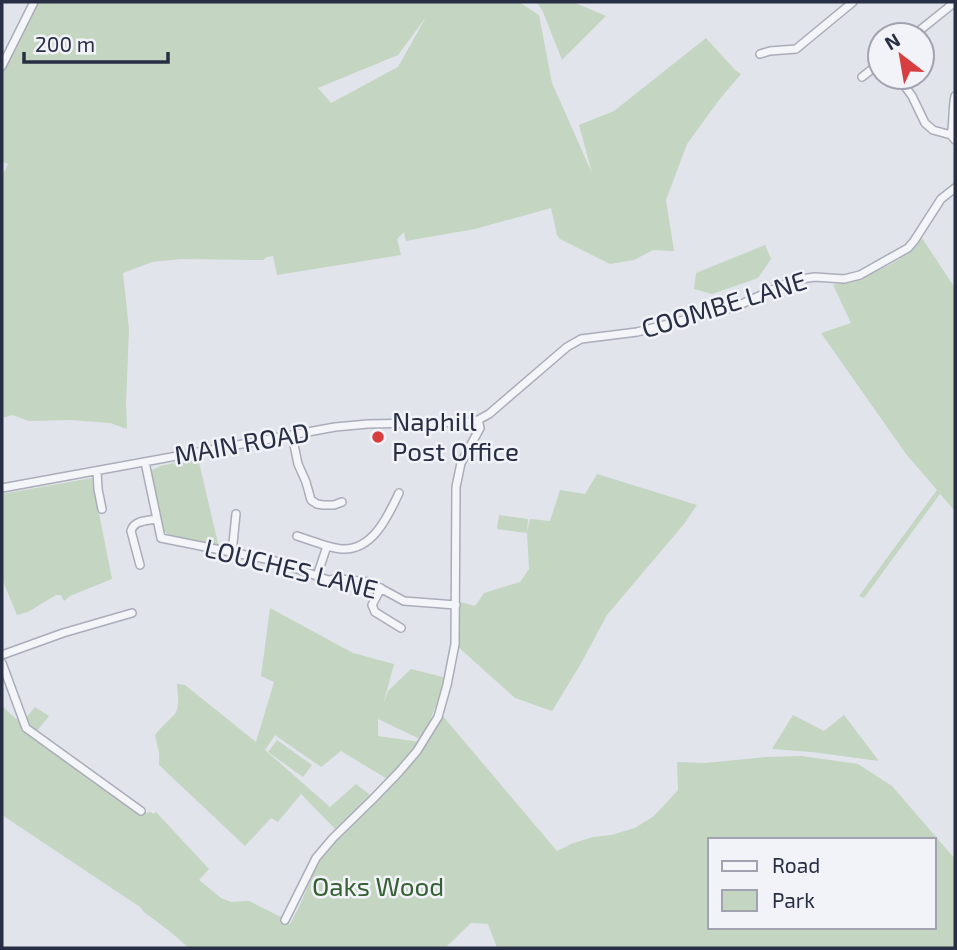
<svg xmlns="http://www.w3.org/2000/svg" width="957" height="950" font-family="'Exo 2',sans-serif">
<rect width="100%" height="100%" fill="#e1e4eb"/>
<path fill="#c4d5c2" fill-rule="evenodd" d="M38,2H519L539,15L552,83L592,173L579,125L614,111L706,38L735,70L741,74L719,100L687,144L666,200L674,251L653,250L634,260L610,264L560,239L557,235L551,208L475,229L406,241L404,232L397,239L401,255L277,275L273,256L267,257L263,260L181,259L152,262L123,273L129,329L126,403L127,429L110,423L69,420L29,421L12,415L2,418V176L8,164L2,162V72L22,35L32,10ZM426,17L398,67L331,103L318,88L398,55Z
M537,2H573L606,16L562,60L543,12Z
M922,238L955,288V511L940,494L864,598L859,596L937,490L906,454L821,333L851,323L833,285C861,279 906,263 922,238Z
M765,245L771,259L758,278L712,294L694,289L696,273Z
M198,458L219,548L172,538L163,530L150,471L160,466Z
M597,474L697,505L684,524L607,615L579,667L552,711L515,698L457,646L458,603L461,602L475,606L484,593L520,582L529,569L527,533L497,529L499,515L528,519L527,532L530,519L550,521L560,490L585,494Z
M92,478L112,579L70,596L64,601L61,595H56L28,612L17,615L2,579V494Z
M270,608L353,653L394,664L383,705L388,691L411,669L447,678L422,740L378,719V736L420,742L389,780L341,751L321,767L275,735L265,750L330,807L356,784L373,797L337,831L301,794L278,822L271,818L245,846L159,765V753L155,735C175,710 181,720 177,684L185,685L256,742L274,682L261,676Z
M2,706L15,718L146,813L151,812L153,814L156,812L209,869L199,880L221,898L231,902L249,901L281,917L290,924L300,905L317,863L338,838L392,786L419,752L441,714L557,851L571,844L593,837L611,835L635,828L654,816L678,790L677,762L705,763L767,757L801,756L858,764L892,786L955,859V948H497L488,924L471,923L445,948H189L168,930L144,912L140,907L2,815ZM710,840H934V927H710Z
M35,707L49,716L37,731L27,724L25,719Z
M793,715L824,731L844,715L879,761L812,752L772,749Z
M277,740L312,765L303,777L268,752Z"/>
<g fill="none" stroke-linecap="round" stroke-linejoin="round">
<defs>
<path id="minor" d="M914,35L955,2
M760,54L770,51L796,49L853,2
M2,66L34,2
M862,77L880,63
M898,77L912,96L925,123L933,130L951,135L955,140
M951,135C954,122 952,109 955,96
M292,435L298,464L306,482L311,500L317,504L323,505H334L342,502
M145,462L161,538L275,561L328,580L340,579L369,582L404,601L456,605
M97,471L98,489L102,509
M2,488L335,427L368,424L469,422L478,420L489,414L567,347L581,339L637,332L735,307L794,280L815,277L844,279L860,275L908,248L914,241L941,199L955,188
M297,536L327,546
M232,553L236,514
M140,565L131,531C134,520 147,521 156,519
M317,576L327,546C332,547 338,549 343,549C373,550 388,516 399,493
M381,588L372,605L375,612L401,628
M2,655L63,633L132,613
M2,663L26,728L141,811
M285,920L316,858L333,838L372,800L399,772L417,751L438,717L447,685L455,644L456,487L461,463L480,428L478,420"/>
</defs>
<use href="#minor" stroke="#aaadb9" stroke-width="10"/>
<use href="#minor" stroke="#f4f5f9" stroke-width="7"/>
</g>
<circle fill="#d83d40" stroke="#f1f3f8" stroke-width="2.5" cx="378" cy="437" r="7"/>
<g text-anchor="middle" stroke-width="5" stroke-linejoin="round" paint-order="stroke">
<g font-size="26" fill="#282e44" stroke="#f1f3f8">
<text transform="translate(724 305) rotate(-17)" y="9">COOMBE LANE</text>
<text transform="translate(242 444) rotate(-10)" y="9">MAIN ROAD</text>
<text transform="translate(291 569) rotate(14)" y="9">LOUCHES LANE</text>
</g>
<g font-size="26" fill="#282e44" stroke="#f1f3f8" text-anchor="start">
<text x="392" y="431">Naphill<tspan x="392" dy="30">Post Office</tspan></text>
</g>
<g font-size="26" fill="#376134" stroke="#f1f3f8">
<text x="378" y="896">Oaks Wood</text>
</g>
</g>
<rect width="957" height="950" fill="none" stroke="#282e44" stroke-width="7"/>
<rect x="708" y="838" width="228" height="91" fill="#f1f3f8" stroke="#a1a4b0" stroke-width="2"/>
<rect x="722" y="861" width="35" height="10" fill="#f4f5f9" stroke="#a1a4b0" stroke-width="2"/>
<text x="772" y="873" font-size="21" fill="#282e44">Road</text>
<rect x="722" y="890" width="35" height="21" fill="#c4d5c2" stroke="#a1a4b0" stroke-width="2"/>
<text x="772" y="908" font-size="21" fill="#282e44">Park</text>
<g transform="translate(901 56) rotate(329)"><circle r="33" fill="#f1f3f8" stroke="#a1a4b0" stroke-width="2"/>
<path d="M0-5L12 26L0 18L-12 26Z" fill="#d83d40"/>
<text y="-10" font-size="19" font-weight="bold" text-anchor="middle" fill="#282e44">N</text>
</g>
<path d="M24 52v10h144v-10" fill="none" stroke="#282e44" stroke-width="3.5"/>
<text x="35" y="52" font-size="21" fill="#282e44" stroke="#f1f3f8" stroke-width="5" paint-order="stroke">200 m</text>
</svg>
